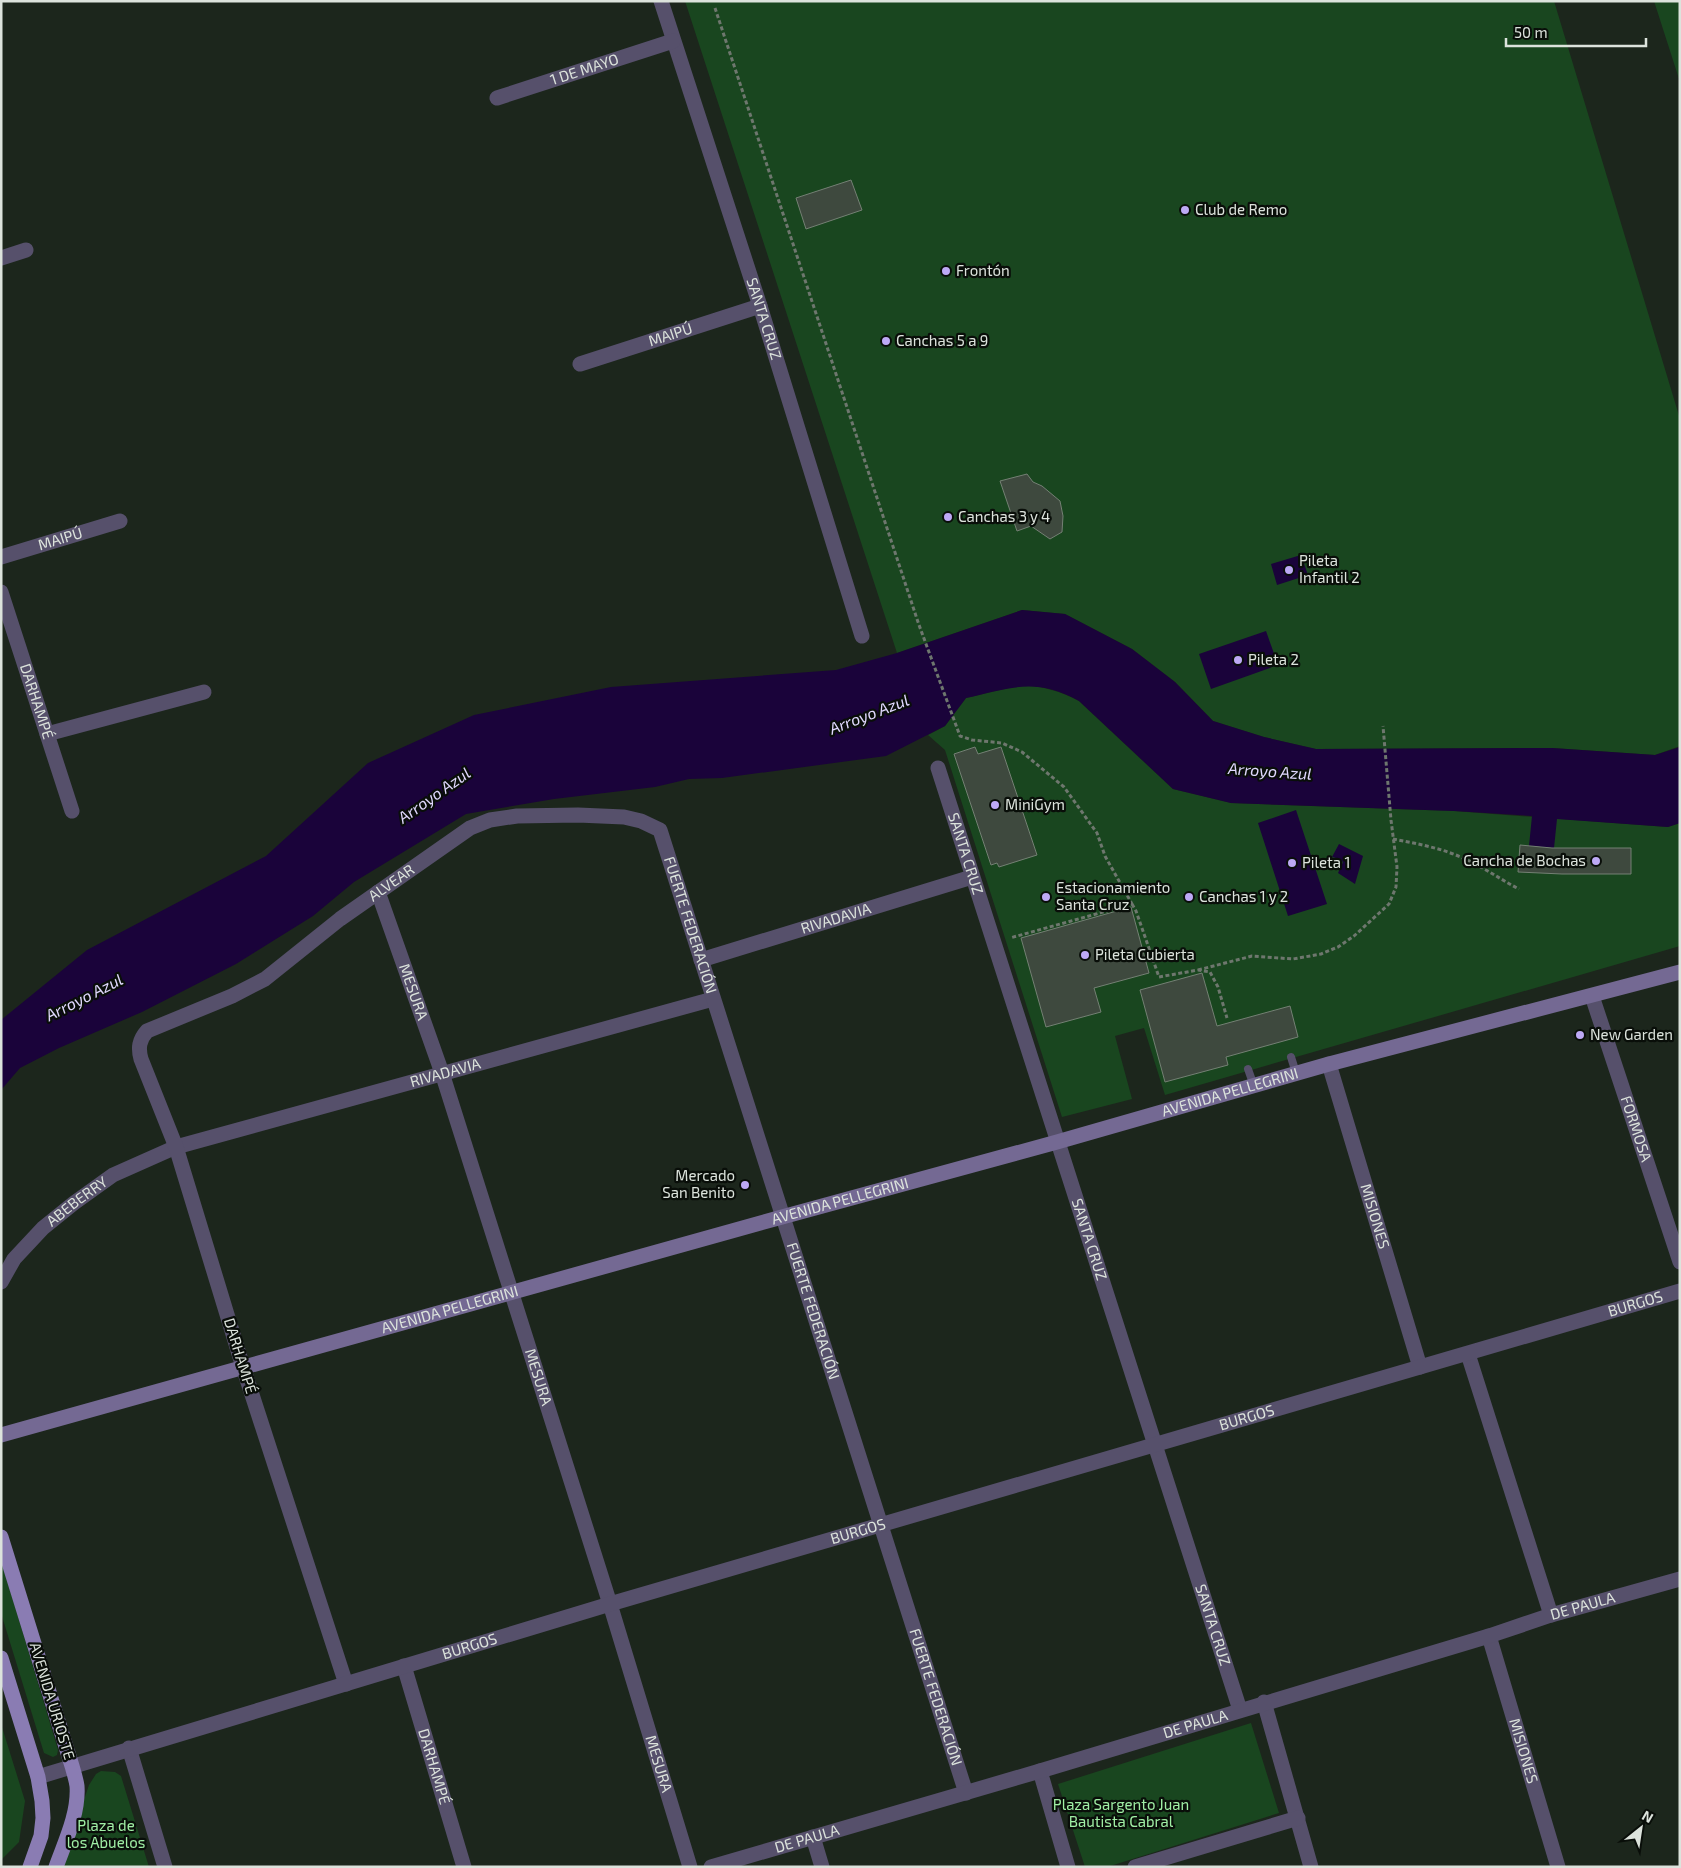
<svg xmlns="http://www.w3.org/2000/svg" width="1681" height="1868" font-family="'Exo 2',sans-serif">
<rect width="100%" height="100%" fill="#1c261c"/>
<path fill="#19461f" d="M685,1H1554L1680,419V746L1655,755L1552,748L1316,749L1264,737L1213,721L1175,682L1132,649L1065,614L1022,610L897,653Z
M1654,1H1680V82Z
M1021,685C1041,686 1061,691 1079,701L1173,789L1231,803L1454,811L1668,827L1680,823V946L1165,1095L1144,1028L1115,1036L1132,1099L1062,1117L945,750L928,735L945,726L966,698Z
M1,1560L58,1750L57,1755L53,1757L44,1753L1,1613Z
M1251,1723L1279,1813L1107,1867H1085L1058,1784Z
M1,1724L25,1801L19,1842L1,1860Z
M101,1771L115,1772L121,1776L149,1867H61L89,1785L96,1774Z"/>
<path fill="#1a033a" d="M1301,555L1308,575L1277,585L1271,564Z
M1022,610L1065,614L1132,649L1175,682L1213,721L1264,737L1316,749L1552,748L1655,755L1680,747V823L1668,827L1557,819L1554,848L1529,846L1532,816L1454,811L1231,803L1173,789L1079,701C1036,677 1010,688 966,698L945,726L886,756L722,778L689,779L655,787L554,799L466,814L354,882L313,916L236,964L142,1012L59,1048L20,1068L1,1090V1020L87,950L266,856L368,763L474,715L611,687L836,670L897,653Z
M1266,631L1278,665L1211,689L1199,654Z
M1296,810L1327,904L1288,916L1258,823Z
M1339,844L1363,856L1355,884L1338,873L1343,862L1340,859L1332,857Z"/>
<path fill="#3e493e" stroke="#748074" d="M851,180L862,210L806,229L796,198Z
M1027,474L1033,482L1042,486L1060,501L1063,516L1062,532L1050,539L1031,526L1017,531L1000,481Z
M975,747L978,754L1001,747L1037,855L999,867L997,863L991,865L954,754Z
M1520,845L1552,848H1631V874H1562L1518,872Z
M1131,907L1149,973L1094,988L1101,1012L1046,1027L1021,938Z
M1202,973L1217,1026L1290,1006L1298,1037L1226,1057L1228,1065L1165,1082L1140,990Z"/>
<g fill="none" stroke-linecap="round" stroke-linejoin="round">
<path stroke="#6e776e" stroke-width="3" stroke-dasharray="4 2.5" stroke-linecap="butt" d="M715,8L919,625L960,736L972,740L1002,743L1022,752L1064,787L1097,833L1105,856L1132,904L1010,938
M1393,839C1419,844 1447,849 1471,862C1488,870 1503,881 1519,889
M1132,904L1136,911L1159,977L1198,970L1210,972L1218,987L1227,1018
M1198,970L1252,956L1293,959L1321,954L1338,947L1354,936L1389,904L1396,887L1397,867L1391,820L1383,726"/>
<path stroke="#56506b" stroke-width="8" d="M1291,1057L1296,1073
M1248,1069L1254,1086"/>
<g stroke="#56506b" stroke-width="15">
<path id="s1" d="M661,1L760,306L862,636"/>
<path id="s2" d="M497,98L673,41"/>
<path d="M1,258L26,250"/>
<path id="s3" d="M580,364L760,306"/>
<path id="s4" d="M1,557L120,521"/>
<path id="s5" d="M1,592L72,811"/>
<path d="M47,734L204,692"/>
<path id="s6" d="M938,768L1240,1710"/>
<path id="s7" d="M378,892L442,1073L610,1604L690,1867"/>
<path id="s8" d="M701,960L972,877"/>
<path id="s9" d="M1592,996L1680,1262"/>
<path id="s10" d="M1329,1064L1420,1367"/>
<path id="s11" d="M1,1282L14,1259L43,1228L74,1203L113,1175L176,1147L713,999"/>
<path d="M1468,1354L1551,1615"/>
<path id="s12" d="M1489,1636L1558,1867"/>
<path id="s13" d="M404,1666L464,1867"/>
<path id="s14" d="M346,1684L243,1367L176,1147L141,1059C138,1048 139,1040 147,1031L232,996L265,979L340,919L470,828L490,820L517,816L578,815L624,817L641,821L660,830L966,1793"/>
<path d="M1264,1702L1311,1867"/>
<path d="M129,1748L165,1867"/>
<path d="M1040,1771L1068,1867"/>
<path id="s15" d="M38,1777L610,1604L1680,1291"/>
<path d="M813,1837L822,1867"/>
<path id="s16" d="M711,1867L1040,1771L1489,1636L1551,1615L1680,1579"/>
<path d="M1135,1867L1298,1818"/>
</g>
<path stroke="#746993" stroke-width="15" id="s17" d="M1,1435L782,1217L1057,1142L1329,1064L1680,972"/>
<path stroke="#8a7cb3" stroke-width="15" d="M1,1537L72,1766C74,1773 76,1779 77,1786C79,1813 65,1842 56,1867
M1,1658L38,1777L42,1801L43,1818L41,1836L30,1867"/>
</g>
<g fill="#bda9f5" stroke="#090e09" stroke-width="2">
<circle cx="1185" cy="210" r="5"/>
<circle cx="946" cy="271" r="5"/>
<circle cx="886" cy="341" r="5"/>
<circle cx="948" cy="517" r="5"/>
<circle cx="1289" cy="570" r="5"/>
<circle cx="1238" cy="660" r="5"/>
<circle cx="995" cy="805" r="5"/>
<circle cx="1596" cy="861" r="5"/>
<circle cx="1292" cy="863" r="5"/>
<circle cx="1046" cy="897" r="5"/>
<circle cx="1189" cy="897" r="5"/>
<circle cx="1085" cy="955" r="5"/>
<circle cx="1580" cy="1035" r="5"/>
<circle cx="745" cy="1185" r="5"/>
</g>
<g text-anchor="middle" stroke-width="4.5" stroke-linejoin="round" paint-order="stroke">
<g font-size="15" fill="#dce3dc" stroke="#090e09">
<text dy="5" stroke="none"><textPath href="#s2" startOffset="92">1 DE MAYO</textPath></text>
<text dy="5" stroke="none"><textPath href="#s1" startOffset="334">SANTA CRUZ</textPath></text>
<text dy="5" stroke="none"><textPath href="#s3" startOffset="95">MAIPÚ</textPath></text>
<text dy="5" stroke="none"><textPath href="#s4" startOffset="62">MAIPÚ</textPath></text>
<text dy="5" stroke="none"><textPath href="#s5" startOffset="115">DARHAMPÉ</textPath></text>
<text dy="5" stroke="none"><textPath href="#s6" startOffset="90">SANTA CRUZ</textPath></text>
<text dy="5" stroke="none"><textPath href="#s14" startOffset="976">ALVEAR</textPath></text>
<text dy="5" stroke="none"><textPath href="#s8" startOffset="141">RIVADAVIA</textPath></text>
<text dy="5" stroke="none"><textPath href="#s14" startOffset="1366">FUERTE FEDERACIÓN</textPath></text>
<text dy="5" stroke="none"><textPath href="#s7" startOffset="106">MESURA</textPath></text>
<text dy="5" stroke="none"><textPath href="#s11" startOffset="505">RIVADAVIA</textPath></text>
<text dy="5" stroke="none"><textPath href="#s17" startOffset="1276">AVENIDA PELLEGRINI</textPath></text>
<text dy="5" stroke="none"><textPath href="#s9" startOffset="140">FORMOSA</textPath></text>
<text dy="5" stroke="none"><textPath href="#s11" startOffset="112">ABEBERRY</textPath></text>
<text dy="5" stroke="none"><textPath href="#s17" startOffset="871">AVENIDA PELLEGRINI</textPath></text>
<text dy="5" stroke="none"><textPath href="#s10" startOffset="159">MISIONES</textPath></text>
<text dy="5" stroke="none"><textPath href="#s6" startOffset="495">SANTA CRUZ</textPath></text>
<text dy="5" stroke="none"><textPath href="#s15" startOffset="1666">BURGOS</textPath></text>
<text dy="5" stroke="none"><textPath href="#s17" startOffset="466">AVENIDA PELLEGRINI</textPath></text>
<text dy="5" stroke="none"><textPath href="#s14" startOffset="1771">FUERTE FEDERACIÓN</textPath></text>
<text transform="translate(240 1356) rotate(73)" y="5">DARHAMPÉ</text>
<text dy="5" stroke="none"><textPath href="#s7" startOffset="511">MESURA</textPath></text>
<text dy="5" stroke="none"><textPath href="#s15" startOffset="1261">BURGOS</textPath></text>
<text dy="5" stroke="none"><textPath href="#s15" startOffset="856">BURGOS</textPath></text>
<text dy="5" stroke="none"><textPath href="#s16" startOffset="910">DE PAULA</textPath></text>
<text dy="5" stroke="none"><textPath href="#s6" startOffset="900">SANTA CRUZ</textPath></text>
<text dy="5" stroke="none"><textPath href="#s15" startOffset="451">BURGOS</textPath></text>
<text dy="5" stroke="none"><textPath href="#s14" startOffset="2176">FUERTE FEDERACIÓN</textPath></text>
<text transform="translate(52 1701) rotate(73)" y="5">AVENIDA URIOSTE</text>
<text dy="5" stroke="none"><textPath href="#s16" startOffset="505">DE PAULA</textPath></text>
<text dy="5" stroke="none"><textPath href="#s12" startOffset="120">MISIONES</textPath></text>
<text dy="5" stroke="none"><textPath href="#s7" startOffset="916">MESURA</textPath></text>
<text dy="5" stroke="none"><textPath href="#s13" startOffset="105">DARHAMPÉ</textPath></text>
<text dy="5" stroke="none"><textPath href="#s16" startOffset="100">DE PAULA</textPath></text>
</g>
<g font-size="15" fill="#dce3dc" stroke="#090e09" text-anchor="start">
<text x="1195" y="215">Club de Remo</text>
<text x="956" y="276">Frontón</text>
<text x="896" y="346">Canchas 5 a 9</text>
<text x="958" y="522">Canchas 3 y 4</text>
<text x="1299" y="566">Pileta<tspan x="1299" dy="17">Infantil 2</tspan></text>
<text x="1248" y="665">Pileta 2</text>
<text x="1005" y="810">MiniGym</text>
<text x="1586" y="866" text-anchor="end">Cancha de Bochas</text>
<text x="1302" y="868">Pileta 1</text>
<text x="1056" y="893">Estacionamiento<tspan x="1056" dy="17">Santa Cruz</tspan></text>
<text x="1199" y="902">Canchas 1 y 2</text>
<text x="1095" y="960">Pileta Cubierta</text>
<text x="1590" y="1040">New Garden</text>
<text x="735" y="1181" text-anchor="end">Mercado<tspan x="735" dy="17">San Benito</tspan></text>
</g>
<g font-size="15" fill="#a0efa5" stroke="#090e09">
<text x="1121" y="1810">Plaza Sargento Juan<tspan x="1121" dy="17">Bautista Cabral</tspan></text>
<text x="106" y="1831">Plaza de<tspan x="106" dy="17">los Abuelos</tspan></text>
</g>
<g font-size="16" font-style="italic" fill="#e1d9fe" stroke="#090e09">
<text transform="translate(869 714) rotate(-21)" y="6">Arroyo Azul</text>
<text transform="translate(1270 771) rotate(4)" y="6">Arroyo Azul</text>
<text transform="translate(434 795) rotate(-35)" y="6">Arroyo Azul</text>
<text transform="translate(84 997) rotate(-27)" y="6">Arroyo Azul</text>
</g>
</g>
<rect width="1681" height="1868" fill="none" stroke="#dce3dc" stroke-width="5"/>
<g transform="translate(1641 1828) rotate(30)" stroke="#090e09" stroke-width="4" paint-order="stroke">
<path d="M0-4L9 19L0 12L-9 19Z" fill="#dce3dc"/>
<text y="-8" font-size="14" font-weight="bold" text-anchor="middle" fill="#dce3dc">N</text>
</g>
<path d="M1506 38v8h140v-8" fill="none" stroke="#dce3dc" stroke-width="2.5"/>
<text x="1514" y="38" font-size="15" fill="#dce3dc" stroke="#090e09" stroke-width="4" paint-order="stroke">50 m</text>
</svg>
